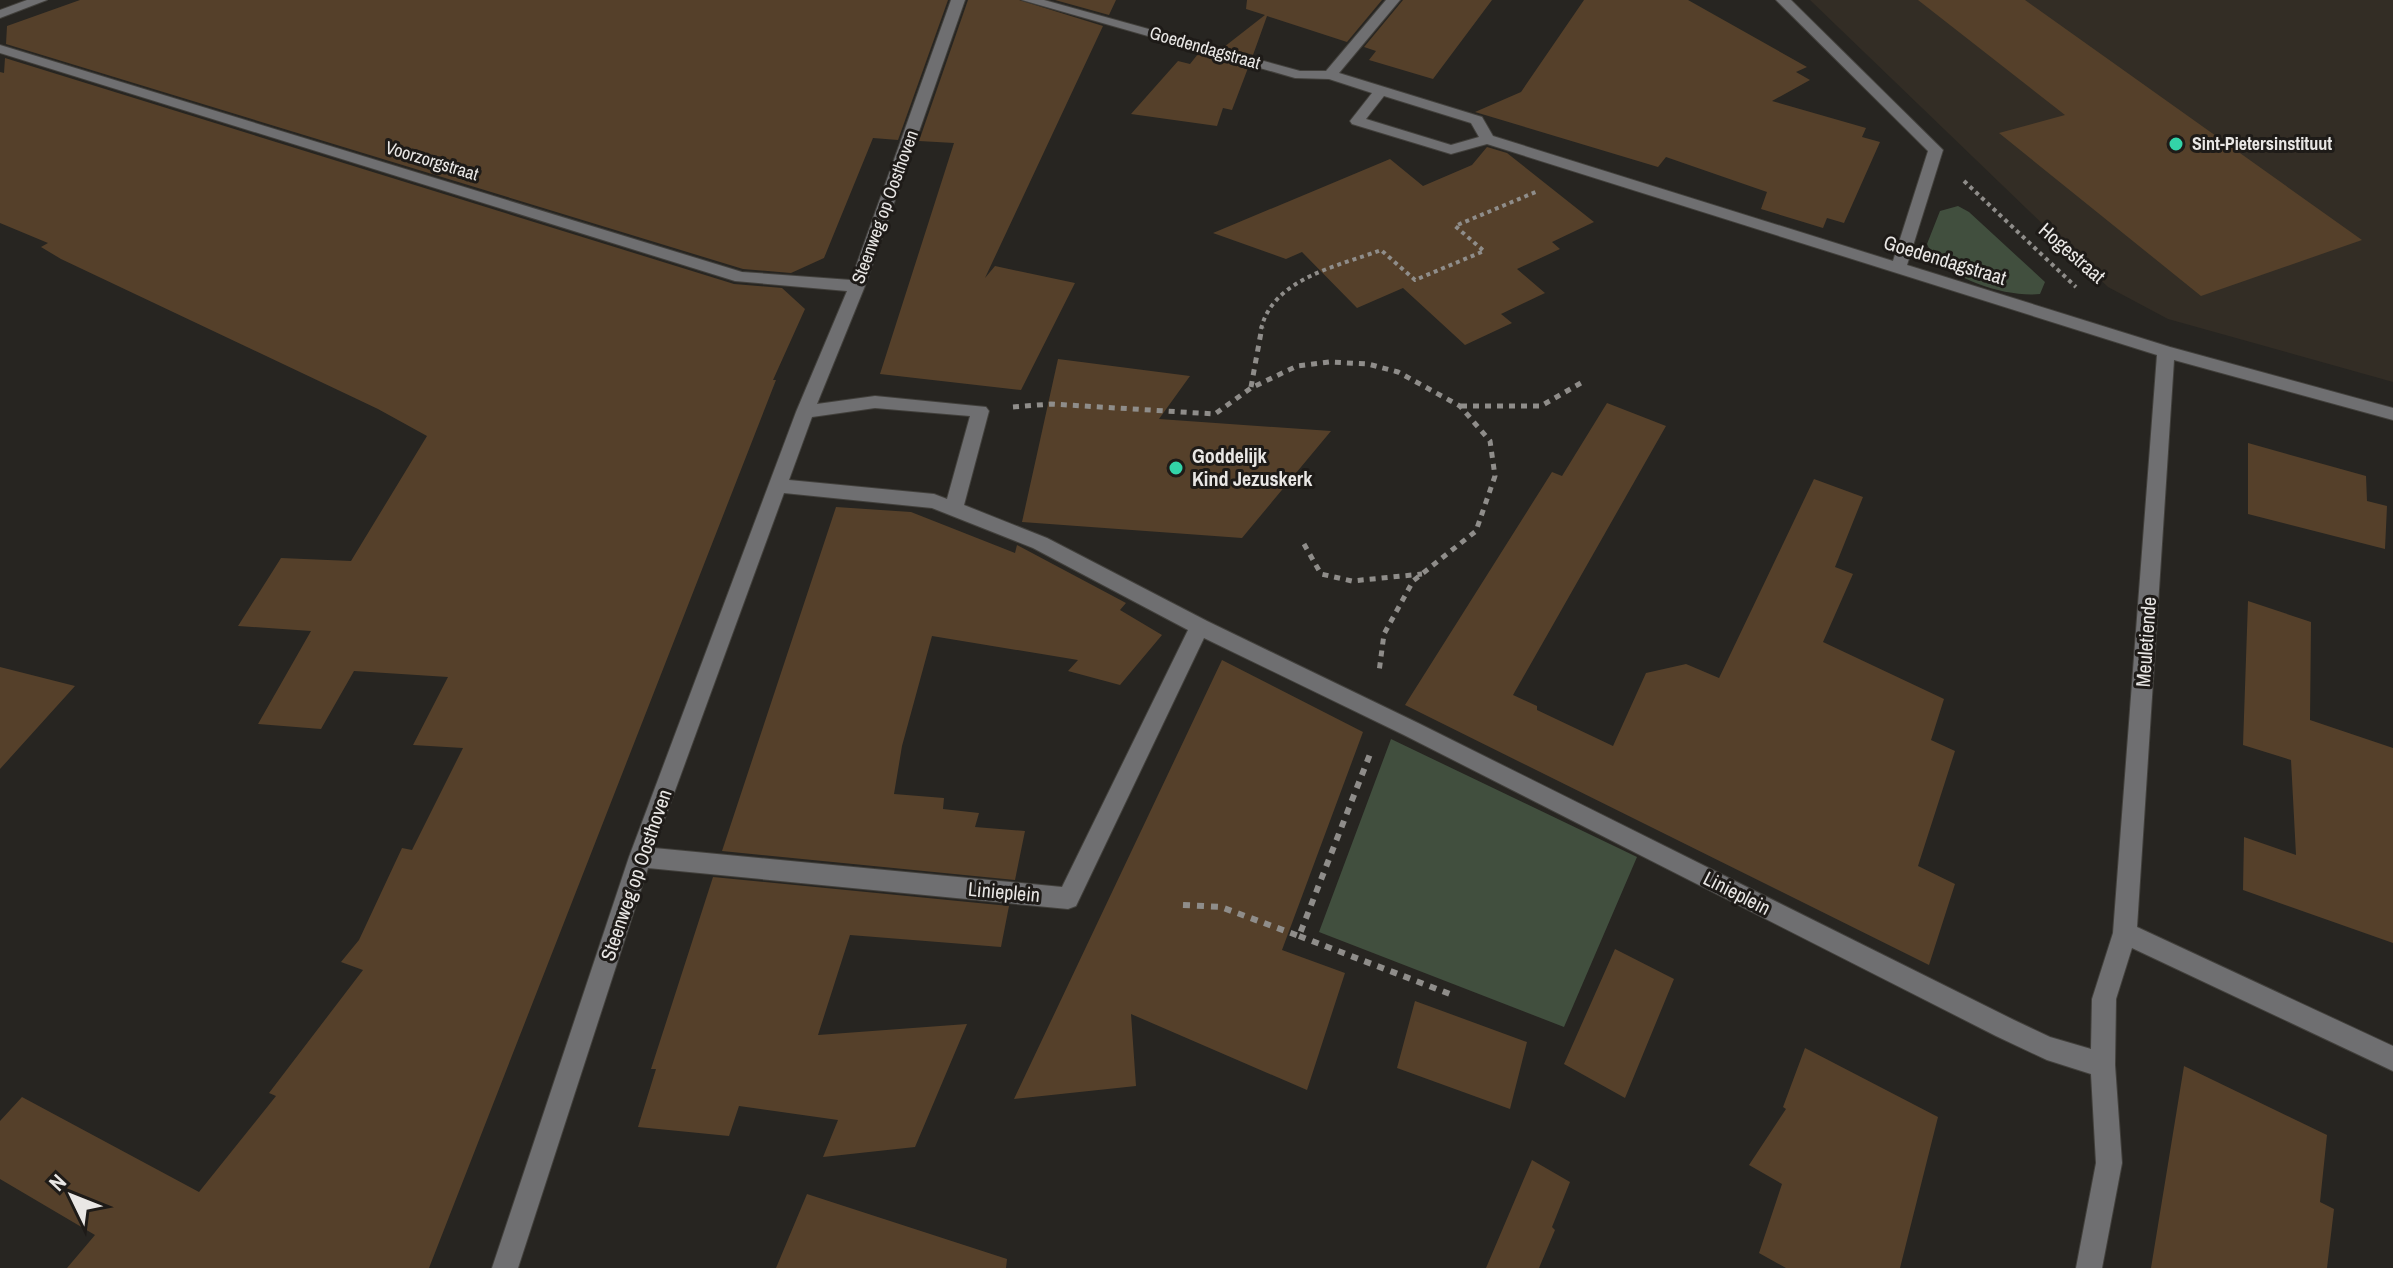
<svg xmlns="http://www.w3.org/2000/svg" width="2393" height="1268" font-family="'Archivo Narrow',sans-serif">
<rect width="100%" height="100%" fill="#272521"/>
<path fill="#332d25" d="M1810,0H2393V382L2168,319L2108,287Z"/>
<path fill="#414f3e" d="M1958,206L1969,212L2045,282L2040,294C2006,298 1940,277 1927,244L1940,211Z
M1391,739L1637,857L1564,1027L1319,932Z"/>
<path fill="#55402a" d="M80,0H948L898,140L873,138L824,258L791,273L743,269L6,44L7,26Z
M968,0H1019L1103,26L985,278L995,266L1075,283L1021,390L880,374L954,143L919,141Z
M1055,0H1116L1109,15Z
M1247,0H1382L1347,42L1267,16L1253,55L1224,47L1265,15L1246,9Z
M1403,0H1492L1433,79L1369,60L1376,51L1364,47Z
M1584,0H1688L1807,67L1796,72L1810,80L1772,101L1866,128L1862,137L1880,142L1844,223L1827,218L1823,228L1761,209L1767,192L1666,157L1658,167L1475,112L1521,92Z
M1918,0H2025L2362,240L2201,296L1999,133L2065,115Z
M1198,54L1248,68L1232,110L1223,108L1217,126L1131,114L1178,61L1190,64Z
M5,58L734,284L782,288L805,309L773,380H776L429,1268H67L95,1235L0,1179V1121L22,1097L199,1192L276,1096L269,1093L363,970L341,962L359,940L402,848L412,850L463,748L413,745L448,677L354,671L321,729L258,724L311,631L238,626L281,558L351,561L427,436L378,409L61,259L41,247L48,243L0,223V72L4,73Z
M1487,147L1507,153L1594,222L1552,242L1560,249L1517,269L1545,293L1501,314L1512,323L1465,345L1403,288L1357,308L1302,252L1286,259L1213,233L1390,159L1423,186L1472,165Z
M1058,359L1190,376L1159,419L1331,431L1242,538L1022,522Z
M1607,403L1666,426L1513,695L1537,706V710L1613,746L1646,673L1686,664L1719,678L1814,479L1863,497L1835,567L1853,574L1823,642L1944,699L1931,740L1955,751L1918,866L1955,884L1929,965L1405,705L1552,472L1562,476Z
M2248,443L2366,476L2367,501L2387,506L2385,549L2248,514Z
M836,507L911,512L1015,553L1017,545L1126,603L1120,610L1162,635L1120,685L1068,671L1078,660L932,636L902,746L894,794L944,798L943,809L979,813L975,827L1025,831L1015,880L722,851Z
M2248,601L2311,622L2310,720L2393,748V943L2243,890L2244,837L2296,855L2291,760L2243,745Z
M1222,660L1363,732L1282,950L1345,973L1307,1090L1131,1014L1136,1086L1014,1099Z
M0,667L75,686L0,769Z
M713,877L1009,906L1001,947L850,935L818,1035L967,1024L915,1147L823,1157L838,1120L739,1106L729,1136L638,1127L656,1069H651Z
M1615,949L1674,979L1625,1098L1564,1064Z
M1415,1001L1527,1042L1510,1109L1397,1068Z
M1805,1048L1938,1117L1900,1268H1786L1759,1253L1782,1184L1749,1165L1786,1109L1783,1107Z
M2184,1066L2327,1135L2320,1202L2334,1209L2327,1268H2151Z
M1532,1160L1570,1182L1552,1227L1555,1230L1539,1268H1486Z
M807,1194L1007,1259L1006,1268H776Z"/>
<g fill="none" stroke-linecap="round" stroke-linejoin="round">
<defs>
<path id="minor" d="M27,0H47L0,18V10Z
M951,0H965L865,286L817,404L875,396L986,407L989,411L964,505L1047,538L1207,621L1418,723L2014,1020L2050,1037L2091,1049L2092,999L2113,933L2157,355L1487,144L1451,154L1352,124L1350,121L1372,93L1329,79L1295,78L1022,0H1044L1300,71H1326L1386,0H1400L1339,73L1482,117L1493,136L1893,261L1928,151L1776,0H1791L1943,150L1907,265L2170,347L2393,408V420L2174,360L2137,927L2393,1046V1071L2132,948L2116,999L2115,1065L2122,1163L2102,1268H2076L2096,1163L2091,1074L2047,1060L1996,1036L1404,735L1204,638L1076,906L1068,909L648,868L518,1268H492L629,857L796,412L847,291L735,281L0,53V45L742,272L851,280ZM1384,96L1471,123L1479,137L1451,145L1366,119ZM875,408L970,416L947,499L934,494L789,480L812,417ZM784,493L932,508L1033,548L1188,630L1062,887L654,848Z"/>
</defs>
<use href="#minor" stroke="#42403c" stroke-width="2"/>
<path stroke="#8f8d8a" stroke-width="4" stroke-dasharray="4 4" stroke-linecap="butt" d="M1964,181L2076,287
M1261,329C1273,278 1339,266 1381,250L1415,280L1484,251L1455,226L1538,191"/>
<path stroke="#8f8d8a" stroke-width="5" stroke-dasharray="6 6" stroke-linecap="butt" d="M1251,387L1262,327
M1461,406H1541L1586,380
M1013,407L1051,404L1215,414L1251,388L1297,366L1329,362L1368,364L1398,372L1460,406L1490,441L1495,476L1476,531L1413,581L1384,634L1379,672
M1304,544L1321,574L1352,581L1422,574"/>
<path stroke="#8f8d8a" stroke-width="6" stroke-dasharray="7 7" stroke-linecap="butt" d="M1183,905L1221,907L1299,936L1372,749
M1299,936L1450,994"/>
<use href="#minor" fill="#6f6f71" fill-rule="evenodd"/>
</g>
<g fill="#33d4a8" stroke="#1e1b18" stroke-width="3">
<circle cx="2176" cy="144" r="8"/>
<circle cx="1176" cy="468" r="8"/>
</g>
<g text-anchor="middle" stroke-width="6" stroke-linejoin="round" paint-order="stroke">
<g font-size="18" fill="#e9e7e5" stroke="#1e1b18">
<text transform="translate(1205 48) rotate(16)" y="6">Goedendagstraat</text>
<text transform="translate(432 161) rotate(17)" y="6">Voorzorgstraat</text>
<text transform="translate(885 207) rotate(-70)" y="6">Steenweg op Oosthoven</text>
</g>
<g font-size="18" font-weight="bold" fill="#e9e7e5" stroke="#1e1b18" text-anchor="start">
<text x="2192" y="150">Sint-Pietersinstituut</text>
</g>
<g font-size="20" fill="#e9e7e5" stroke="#1e1b18">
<text transform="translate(2072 253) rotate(41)" y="7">Hogestraat</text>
<text transform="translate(1945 260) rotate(17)" y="7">Goedendagstraat</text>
<text transform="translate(2146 642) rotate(-86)" y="7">Meuletiende</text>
<text transform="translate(636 875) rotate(-71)" y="7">Steenweg op Oosthoven</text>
<text transform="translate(1004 892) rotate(5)" y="7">Linieplein</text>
<text transform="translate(1737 893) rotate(27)" y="7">Linieplein</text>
</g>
<g font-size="20" font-weight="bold" fill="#e9e7e5" stroke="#1e1b18" text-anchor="start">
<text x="1192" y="463">Goddelijk<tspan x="1192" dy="23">Kind Jezuskerk</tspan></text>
</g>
</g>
<g transform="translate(72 1196) rotate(313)" stroke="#1e1b18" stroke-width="6" paint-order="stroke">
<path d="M0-6L14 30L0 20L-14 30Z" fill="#e9e7e5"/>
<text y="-12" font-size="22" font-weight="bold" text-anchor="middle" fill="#e9e7e5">N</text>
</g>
</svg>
